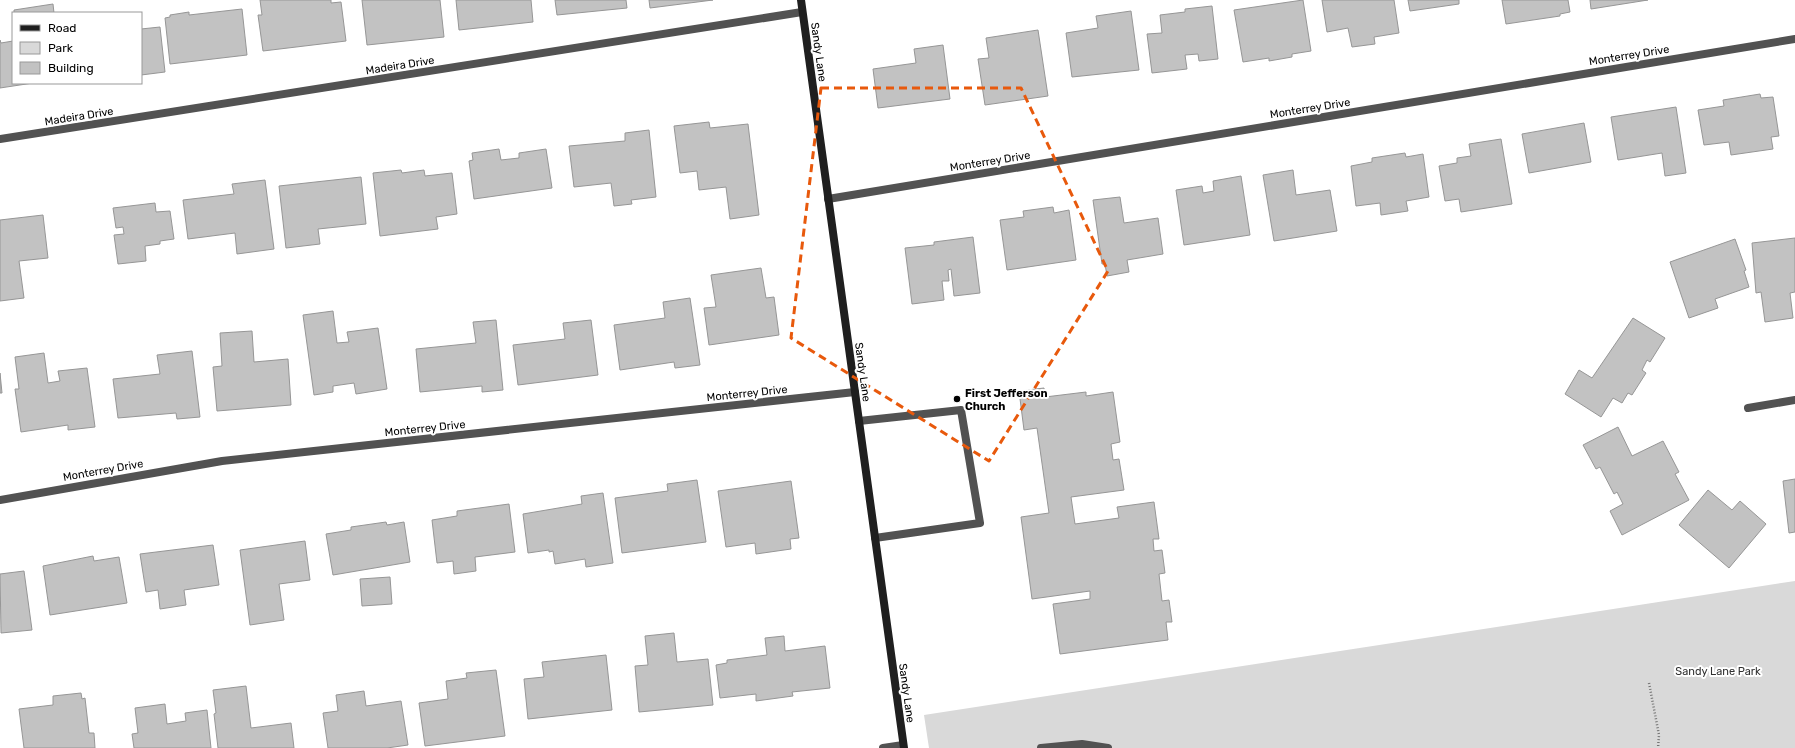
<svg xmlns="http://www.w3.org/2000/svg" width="1795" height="748" font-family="Rubik,sans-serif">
<rect width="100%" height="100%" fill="#fff"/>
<path fill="#d9d9d9" d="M1795,581V748H929L924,715Z"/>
<path fill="#c2c2c2" stroke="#969696" d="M260,0H331V3L341,2L346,41L263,51L258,15H262Z
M362,0H440L444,37L367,45Z
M456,0H531L533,22L459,30Z
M555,0H626L627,8L557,15Z
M649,0H713L650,8Z
M1303,0L1311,51L1292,54V57L1269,61V58L1243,62L1234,10Z
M1322,0H1394L1399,33L1374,37L1375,44L1352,47L1348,28L1327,32Z
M1408,0H1459V4L1410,11Z
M1502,0H1568L1570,12L1560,14V16L1506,24Z
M1590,0H1648L1591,9Z
M53,4L54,13H14V10Z
M1212,6L1218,59L1199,61L1198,54L1185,55L1187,69L1152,73L1147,34L1162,33L1160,15L1185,12V9Z
M242,9L247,55L170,64L165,18L170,17V15L189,12V15Z
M1131,11L1139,70L1072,77L1066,33L1098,28L1096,16Z
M160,27L165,72L141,75V29Z
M1038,30L1048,96L985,105L978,59L989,58L986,38Z
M0,40L1,43L13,41V83H33L0,88Z
M943,45L950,99L878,108L873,69L916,63L914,49Z
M1760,94L1761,98L1773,97L1779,136L1771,137L1773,149L1731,155L1729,142L1704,145L1698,110L1724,106L1723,100Z
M1676,107L1686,173L1665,176L1662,153L1618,160L1611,117Z
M709,122L710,128L748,124L759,215L730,219L726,187L699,190L697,171L680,173L674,126Z
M1584,123L1591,162L1529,173L1522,134Z
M649,130L656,197L631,200L632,204L614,206L611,183L574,187L569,146L625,141V133Z
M1501,139L1512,204L1461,212L1459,199L1445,201L1439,166L1457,163V158L1471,156L1469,144Z
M499,149L501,160L519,158V153L546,149L552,188L474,199L469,161L473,160L472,153Z
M1405,153L1406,157L1423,154L1429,197L1406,201L1408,211L1381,215L1380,203L1356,206L1351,166L1372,162V158Z
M401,170L402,173L424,170L425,176L452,173L457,214L436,217L438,229L380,236L373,173Z
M1293,170L1296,195L1330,190L1337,231L1274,241L1263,175Z
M1241,176L1250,235L1184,245L1176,190L1202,186L1203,193L1214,191L1213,181Z
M361,177L366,224L318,229L320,244L286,248L279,186Z
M265,180L274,249L237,254L235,233L188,239L183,200L234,194L232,184Z
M1120,197L1124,223L1158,218L1163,254L1127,260L1129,272L1107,276L1105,264H1102L1093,200Z
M155,203L156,212L170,211L174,239L160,241V244L145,246L146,261L118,264L114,235L124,234L123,227L116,228L113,208Z
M1053,207L1054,213L1069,210L1076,260L1007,270L1000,220L1024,217L1023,211Z
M43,215L48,258L19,261L24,298L0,301V220Z
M973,237L980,293L954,296L951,269L948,270L949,281H942L944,300L912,304L905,248L934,245V242Z
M1795,238V292L1790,293L1793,318L1765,322L1761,292L1756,293L1752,243Z
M1735,239L1746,270L1744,271L1749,287L1715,299L1718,308L1689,318L1670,262Z
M761,268L766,298L774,297L779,335L709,345L704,308L716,307L711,275Z
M690,298L700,365L675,368L674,362L620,370L614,325L665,318L663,302Z
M333,311L337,343L349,342L347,332L378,328L387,389L356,394L354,383L333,386V392L314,395L303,315Z
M1633,318L1665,338L1650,362L1647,360L1642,370L1646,373L1632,395L1628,393L1622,403L1613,398L1601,417L1565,394L1579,370L1592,378Z
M496,320L503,390L482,392V386L420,392L416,349L476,343L473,322Z
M591,320L598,375L518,385L513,345L565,339L563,323Z
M252,331L254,362L288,359L291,405L217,411L213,367L222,366L220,333Z
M192,351L200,417L177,419L176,413L118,418L113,379L160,374L157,355Z
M44,353L48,383L60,381L58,371L87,368L95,427L68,430V425L21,432L15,389H19L15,357Z
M0,373L2,393H0Z
M1044,388L1045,397L1086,392V396L1113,392L1120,442L1111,444L1113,460L1119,459L1124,490L1071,497L1075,524L1119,518L1117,507L1154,502L1159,539H1153L1154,551L1162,550L1165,573L1159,574L1162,601L1169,600L1172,622H1166L1168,640L1060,654L1053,604L1090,599V591L1032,599L1021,517L1049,513L1037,428L1024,430L1019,391Z
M1618,427L1632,456L1663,441L1679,472L1675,474L1689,500L1622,535L1610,511L1623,504L1617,492L1614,494L1600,467L1596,469L1583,445Z
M1795,479V532L1789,533L1783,481Z
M697,480L706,542L622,553L615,498L668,491L667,484Z
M791,481L799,538L790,539L791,549L756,554L755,543L726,547L718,491Z
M1708,490L1732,510L1740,501L1766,524L1729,568L1679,525Z
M603,493L613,563L586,567L585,559L555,564L553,551L549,552V550L528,553L523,514L582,504L581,496Z
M509,504L515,552L475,557L476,571L454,574L453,561L437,563L432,520L457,516V511Z
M386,522L387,525L404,522L410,562L333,575L326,534L351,530V527Z
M305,541L310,580L279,584L284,620L250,625L240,550Z
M213,545L219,585L184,590L186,605L160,609L158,590L146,592L140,554Z
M93,556L94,561L119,557L127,603L50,615L43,566Z
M24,571L32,630L1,633L0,574Z
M390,577L392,604L362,606L360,579Z
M674,633L677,662L708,659L713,705L639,712L635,666L648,665L645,636Z
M784,636L785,651L825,646L830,688L792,692L793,696L756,701V694L720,698L716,665L727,663V660L767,655L765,638Z
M606,655L612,710L528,719L524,679L544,677L542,662Z
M496,670L505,736L425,746L419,703L448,699L446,681L467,678L466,673Z
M246,686L251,728L291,723L294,748H218L214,714L216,713L213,690Z
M364,691L366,706L401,701L408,745L387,748H328L323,713L338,711L336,695Z
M81,693L82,699L85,698L89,733H94L95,748H24L19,709L53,705V696Z
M165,704L167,724L186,721L185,713L207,710L211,748H134L132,734L138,733L135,708Z"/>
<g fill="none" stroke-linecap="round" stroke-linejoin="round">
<path stroke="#747474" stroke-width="2.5" stroke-dasharray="1 2" stroke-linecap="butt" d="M1649,683L1659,735L1658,748"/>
<path stroke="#525252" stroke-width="8" d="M859,421L961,410L980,523L875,538
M1041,748L1082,744L1108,748"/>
<path stroke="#525252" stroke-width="8" d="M0,139L802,12
M828,199L1795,39
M1748,408L1795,400
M0,500L222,461L855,392
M883,748L903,745"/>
<path stroke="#1f1f1f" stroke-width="8" d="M801,0L904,748"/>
</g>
<path fill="none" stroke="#e8590c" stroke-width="3" stroke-dasharray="8 5" stroke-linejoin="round" d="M821,88H1021L1108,271L989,461L791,338Z"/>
<circle fill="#000" stroke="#fff" stroke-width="1.5" cx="957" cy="399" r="4"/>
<g text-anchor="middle" stroke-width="4" stroke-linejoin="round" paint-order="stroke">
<g font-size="11" fill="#000" stroke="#fff">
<text transform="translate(819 52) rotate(82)" y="4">Sandy Lane</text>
<text transform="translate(1629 55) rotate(-9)" y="4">Monterrey Drive</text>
<text transform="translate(400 65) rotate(-9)" y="4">Madeira Drive</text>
<text transform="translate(1310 108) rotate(-9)" y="4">Monterrey Drive</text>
<text transform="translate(79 116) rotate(-9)" y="4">Madeira Drive</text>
<text transform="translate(990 161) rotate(-9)" y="4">Monterrey Drive</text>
<text transform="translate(863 372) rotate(82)" y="4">Sandy Lane</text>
<text transform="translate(747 393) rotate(-6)" y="4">Monterrey Drive</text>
<text transform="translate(425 428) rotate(-6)" y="4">Monterrey Drive</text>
<text transform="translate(103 470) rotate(-10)" y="4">Monterrey Drive</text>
<text transform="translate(907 693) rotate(82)" y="4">Sandy Lane</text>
</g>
<g font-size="11" font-weight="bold" fill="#000" stroke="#fff" text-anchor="start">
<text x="965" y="397">First Jefferson<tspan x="965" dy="13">Church</tspan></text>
</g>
<g font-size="11" fill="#303030" stroke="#fff">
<text x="1718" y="675">Sandy Lane Park</text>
</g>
</g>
<rect x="12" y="12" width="130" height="72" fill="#ffffff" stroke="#999999"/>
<rect x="20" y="25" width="20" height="6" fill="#1f1f1f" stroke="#999999"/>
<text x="48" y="32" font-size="12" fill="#000000">Road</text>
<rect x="20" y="42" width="20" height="12" fill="#d9d9d9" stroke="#999999"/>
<text x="48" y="52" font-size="12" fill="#000000">Park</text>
<rect x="20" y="62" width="20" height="12" fill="#c2c2c2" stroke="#999999"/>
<text x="48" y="72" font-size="12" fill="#000000">Building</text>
</svg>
